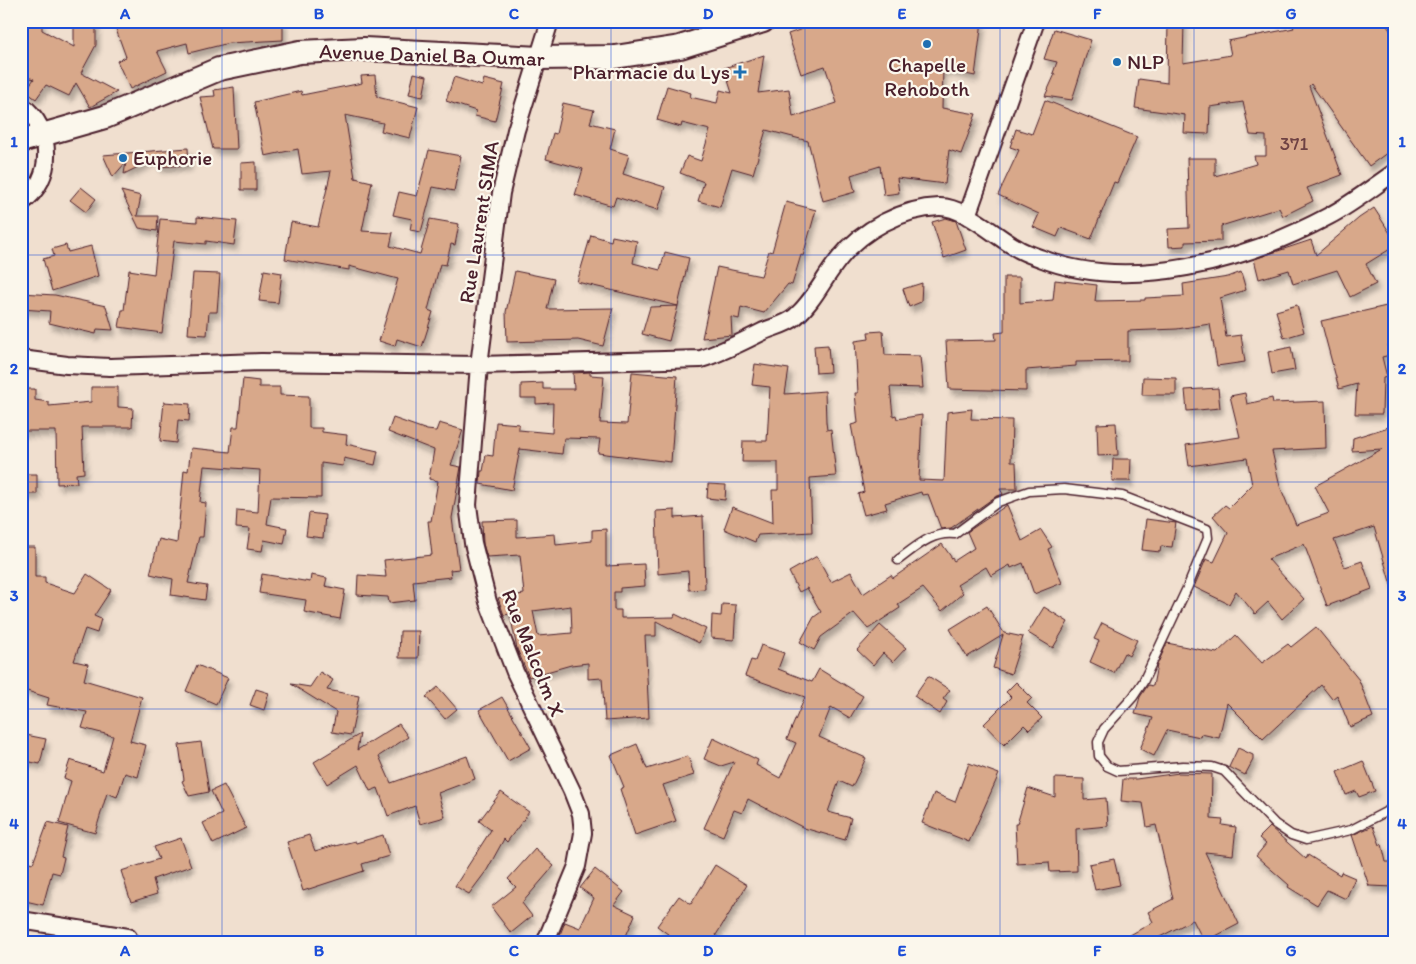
<svg xmlns="http://www.w3.org/2000/svg" width="1416" height="964" font-family="Itim,sans-serif">
<defs>
<filter id="shadow"><feDropShadow dx="3" dy="5.5" stdDeviation="2.5" flood-color="#0004"/></filter>
</defs>
<rect width="100%" height="100%" fill="#f0dfcf"/>
<filter id="ink" filterUnits="userSpaceOnUse"><feTurbulence type="fractalNoise" baseFrequency=".02" numOctaves="2"/><feDisplacementMap in="SourceGraphic" scale="10" xChannelSelector="R" yChannelSelector="G"/><feConvolveMatrix kernelMatrix="1 2 1 2 8 2 1 2 1" color-interpolation-filters="sRGB"/></filter>
<g filter="url(#ink)">
<path fill="#d8a88a" stroke="#4a1f2b" fill-rule="evenodd" filter="url(#shadow)" d="M21,21H42V30L74,47V21H96V45L81,73L117,92L90,107L76,83L69,96L46,85L36,99L25,91L34,79L21,75Z
M113,21H283V40L229,43L189,53L187,43L157,51L167,71L130,89L117,61L126,57Z
M825,21H982L975,76L943,69L942,108L976,114L961,154L949,150L945,184L897,178L899,193L884,195L880,166L851,175L855,192L823,201L808,141L766,130L753,174L732,168L720,207L698,201L704,182L680,173L687,156L701,161L710,130L682,123L681,127L657,120L667,86L691,93L690,97L717,103L720,90L732,93L724,68L764,55L758,93L789,89L793,117L837,103L825,66L801,74L788,34Z
M1168,21L1184,22L1183,63L1231,55L1228,41L1294,28L1290,21H1384L1395,38V147L1369,166L1311,84L1309,86L1342,175L1307,188L1313,201L1283,216L1279,208L1221,226V241L1185,242V246L1169,247L1168,229L1189,228L1187,158H1215V176L1256,164L1254,156H1266V136L1250,135L1243,102L1210,107L1209,134L1184,133L1185,115L1135,108L1139,79L1167,83Z
M1054,29L1091,40L1072,100L1045,96L1055,74L1053,73L1057,62L1044,59Z
M414,73L427,76L423,97L409,94Z
M375,75L377,97L418,107L410,138L381,131L383,123L345,115L355,178L372,182L362,231L393,233L390,246L420,254L430,219L459,224L455,245L451,244L446,265L440,264L428,310L433,312L422,347L397,339L395,346L379,341L398,279L349,266V270L285,259L291,222L318,227L331,171L302,174L298,149L265,156L254,102L301,91L302,95L362,83L361,76Z
M454,77L482,86L484,79L504,84L495,121L475,116L476,111L446,101Z
M234,87L237,149H213L200,97L215,96L214,90Z
M1045,100L1137,137L1117,183L1114,182L1091,239L1061,228L1057,237L1033,227L1039,214L998,195L1019,150L1010,147L1016,129L1032,134Z
M563,103L594,110L590,123L615,129L610,149L629,155L623,174L665,187L658,210L616,197L613,206L575,195L583,169L546,159L553,133L556,134Z
M188,148L189,165L158,167V157L124,174L126,162L113,177L103,155Z
M429,150L461,156L454,191L433,187L421,232L410,230L412,219L393,215L399,192L417,196Z
M256,162V190H241V163Z
M81,187L96,199L86,212L70,200Z
M121,191L141,196L137,216H158L157,231L139,228Z
M786,202L816,210L803,256L801,255L792,285L788,284L764,313L741,307L739,319L731,317L732,335L702,338L717,267L761,276L769,251L772,252Z
M1374,208L1395,241V246L1366,264L1376,284L1350,297L1337,270L1293,284L1289,270L1259,279L1254,259L1311,240L1316,255L1359,218Z
M197,217L237,221L234,245L206,241V244L174,241L162,333L119,327L122,310H124L129,270L154,274L160,219L197,222Z
M946,218L956,221L966,250L944,258L932,222Z
M591,235L611,241L612,236L637,241L633,263L660,270L665,252L689,258L678,306L577,282Z
M66,245L68,252L91,246L98,276L52,291L43,259L54,256L52,249Z
M264,270L282,273L278,303L259,301Z
M515,271L554,279L547,309L613,308L603,346L578,340L507,342L506,312Z
M1241,272L1246,290L1220,298L1226,337L1241,335L1245,362L1217,366L1210,324L1177,329L1128,331V361L1076,362V366L1026,370V391L949,389L946,341L996,340L995,333L1004,332V277H1020V303L1053,300L1055,280L1097,285L1095,301L1145,300V298L1184,296L1183,284L1228,277Z
M193,273L220,274L217,312H209L207,335L188,334Z
M922,283L921,302L909,307L903,289Z
M21,293L55,295L106,306L113,330L97,329L96,334L49,323L50,311L21,309Z
M1395,304V341H1392L1393,345H1388L1390,355L1382,357L1387,377L1383,378L1382,414H1355L1357,384L1339,389L1321,321Z
M1297,305L1304,332L1284,338L1276,311Z
M678,306L669,341L642,334L650,307Z
M883,331L885,355L920,356L923,388L890,387L893,416L896,415L897,419L922,415L919,480L944,481L947,412L972,409L971,419L1012,420L1011,462H1016L1017,489H1000L1003,494L995,497L951,528L941,529L928,494L922,495L921,492L885,503L887,509L864,515L858,494L864,492L851,425L858,423L855,393H858L855,341L869,339L868,332Z
M828,345L830,372L816,373L814,346Z
M1291,347L1295,370L1272,374L1268,352Z
M755,364L789,369L785,394L825,391L826,422L827,430L831,429L836,476L810,478L812,532L758,535L755,542L724,529L732,507L773,523L772,490H778V462H742L743,441H767L770,387L752,385Z
M590,372V375L604,376L600,423L627,424L632,372L677,376L671,462L598,453L600,439L564,438L562,454L520,449L512,490L480,484L481,471H483L486,455L493,456L496,422L519,424V430L552,433L553,403L536,404V398H521V384L543,383V389H574L573,373Z
M1143,377L1176,378V395H1142Z
M243,379L259,381V387H280V395L309,396V428H322V432L347,435L346,444L378,451L375,465L344,458L343,466L321,463V498L271,497L267,524L287,528L284,544L264,540L262,551L247,549L250,529L236,528L237,510L258,512L260,470L204,466L200,502L206,503L203,537H199L188,583L207,586L205,600L171,595L173,579L150,574L159,539L177,543L184,470L188,471L191,448L230,452L233,427H238Z
M91,387H118V407L133,408L132,427H82L84,473L76,474L77,483L57,484L56,431H21V389H35V400L49,402V406L91,402Z
M1218,388L1220,408L1187,411L1185,390Z
M1245,393L1247,404L1272,398L1273,403L1325,401L1326,448L1272,451L1280,486L1296,525L1329,513L1315,486L1382,449L1352,451L1353,438L1395,425V584L1391,585L1374,527L1334,540L1345,567L1362,561L1372,589L1327,606L1304,544L1268,559L1304,599L1282,619L1268,602L1255,614L1236,591L1229,604L1194,587L1206,559L1214,562L1228,533L1213,516L1225,505L1229,508L1252,485L1247,458L1189,466L1186,445L1240,437L1230,396Z
M164,402L190,404L189,421L178,420L176,443L160,441Z
M393,418L427,430L436,431L439,423L463,430L451,465L461,467L452,518L459,569L450,570L451,577L413,581L415,600L389,603L388,597L357,595L358,575L386,577L384,560L432,555L428,521H431L438,481L429,479L434,450L388,432Z
M1116,423L1118,455L1098,456L1097,424Z
M1113,459H1131L1130,481H1112Z
M21,474H37V494H21Z
M708,484L726,485L725,500L707,498Z
M1007,505L1022,541L1041,530L1052,547L1048,549L1062,583L1034,594L1023,563L1011,568L1010,565L991,576L986,567L957,585L963,593L942,611L923,588L898,604L900,608L868,629L854,613L821,637L814,650L800,642L814,617L821,612L807,588L799,592L789,572L817,556L831,582L851,572L863,594L891,575L893,578L942,544L954,561L974,548L967,532Z
M675,510V518L703,516L705,589L689,590L688,571L658,574L656,511Z
M309,513L325,515L323,538L306,536Z
M1146,519L1176,523L1172,547L1161,546L1160,552L1142,550Z
M517,520V537L555,534L556,545L592,541V530L606,529V566L644,564L645,586L620,588V592H614V610H621V618L674,617L675,614L706,629L699,643L656,621V636H645L649,718L605,721L602,678L588,679V663L571,665L529,677L517,649L510,614L504,615L498,598L524,594L520,555L487,557L483,544L482,521ZM571,606L572,633L538,636L533,611Z
M21,547H35V577H45V583L75,593L87,574L111,590L94,616L101,619L97,633L85,629L74,661L88,664L84,680L142,697L130,741L146,745L138,777L125,773L117,797L107,793L95,833L59,823L71,781L64,778L70,760L103,771L113,736L82,728L87,712L47,705L49,698L21,689Z
M262,574L310,582L311,575L327,578L325,586L345,590L340,619L304,612L306,600L259,593Z
M722,604L736,605L734,640L711,638L712,615L721,616Z
M987,606L1004,633L1023,637L1011,674L993,668L1003,635L967,657L950,629Z
M1044,607L1068,622L1053,648L1028,633Z
M1102,623L1137,640L1129,656L1124,653L1114,673L1090,662L1099,641L1094,639Z
M880,625L906,648L893,662L883,653L873,665L857,650Z
M1316,627L1359,680L1373,717L1350,727L1337,695L1332,699L1321,685L1263,739L1227,703L1219,738L1201,734L1200,737L1167,730L1154,756L1140,749L1153,718L1135,714L1140,697L1148,685L1153,686L1157,665L1167,643L1217,653L1236,635L1262,663L1288,644L1291,647Z
M400,631H419L418,658H399Z
M761,645L784,653L778,669L812,682L819,669L863,696L850,718L831,707L819,737L866,758L852,787L839,781L828,812L851,818L845,840L804,828L748,799L742,813L734,810L723,836L704,828L734,762L721,766L704,759L713,738L758,760L756,765L780,778L796,743L787,739L805,697L745,676L751,660L755,661Z
M197,665L228,678L216,704L186,691Z
M320,672L333,680L327,690L359,696L351,735L332,732L336,712L291,684L310,687Z
M928,676L950,690L943,699L947,702L940,714L914,696Z
M1016,682L1032,698L1027,703L1042,718L1029,730L1024,725L1004,745L984,724L1011,697L1006,692Z
M438,687L457,709L445,719L426,697Z
M256,689L269,693L264,710L250,705Z
M502,697L531,748L508,761L479,710Z
M399,724L408,737L379,756L391,783L467,756L475,779L438,793L445,817L420,824L415,806L388,816L378,788L370,791L358,765L327,784L314,762L360,734L357,750Z
M21,734L46,739L40,764L21,760Z
M201,742L209,792L189,796L182,781L184,780L179,745Z
M637,744L647,769L688,756L694,775L663,785L676,821L635,835L620,789L624,787L611,755Z
M1238,748L1253,755V760L1245,775L1229,767Z
M1363,761L1375,791L1359,797L1356,791L1346,795L1337,772Z
M969,763L999,774L969,842L922,823L934,793L955,802Z
M1179,773L1212,774L1211,819L1223,820L1222,825L1236,827L1233,855L1205,852L1239,924L1204,942L1193,920L1148,943H1116L1153,922L1148,912L1173,899L1156,825L1147,827L1143,803L1121,801L1123,779H1136Z
M1055,778L1084,779V800L1106,798L1108,826L1076,829L1077,871L1050,872L1049,862L1017,864L1015,824H1017L1028,788L1055,797Z
M224,785L246,828L213,844L203,823L222,814L211,791Z
M501,792L529,812L507,842L504,839L487,870L469,894L455,886L491,830L479,821Z
M48,822L68,827L61,857L64,858L60,874L52,872L43,905L21,900V860L33,863Z
M1373,826L1380,845L1382,844L1386,862H1395V887L1369,886L1352,835Z
M1270,827L1306,859L1308,855L1340,875L1341,872L1355,878L1346,899L1327,890L1317,905L1288,887L1289,885L1256,856L1266,844L1259,838Z
M309,835L315,851L335,845V846L355,841L356,843L383,835L389,856L362,864L364,871L303,891L287,842Z
M181,838L191,866L153,879L157,894L131,902L121,871L159,859L154,847Z
M535,849L554,866L522,903L532,916L511,933L491,907L516,887L508,879Z
M1114,859L1120,885L1095,890L1089,864Z
M715,865L747,885L716,935L723,943H680L657,926L679,896L691,904Z
M595,869L624,892L614,905L635,915L623,943L612,938L611,943H565L566,940L559,937L565,922L580,928L594,898L580,888Z"/>
<g fill="none" stroke-linecap="round" stroke-linejoin="round">
<defs>
<path id="lane" d="M898,560C916,547 932,531 955,534L998,502L1029,491L1064,489L1122,496L1207,529L1208,538L1188,586L1143,682L1133,697L1104,729L1098,742L1099,756L1107,766L1118,771L1183,766L1212,767L1224,771L1275,824L1291,835L1306,840L1351,830L1395,807"/>
<path id="street" d="M21,105C54,128 55,180 21,203
M967,216L1036,21
M21,359L67,365L110,367L261,362L479,365L701,359C723,352 742,342 762,332C772,327 786,325 795,317C814,301 824,277 840,258C862,230 903,208 939,207C963,206 994,235 1015,247C1022,252 1031,255 1040,258C1130,294 1247,260 1329,216C1352,204 1373,187 1395,172
M21,920L128,937
M545,943L577,866L583,833L581,814L572,791L515,672L488,602L473,543L468,505L479,365L501,193L516,130L550,21"/>
<path id="secondary" d="M21,141L105,117L219,69L300,52L364,49L539,58L615,57L680,47L763,21"/>
</defs>
<use href="#lane" stroke="#4a1f2b" stroke-width="11"/>
<use href="#street" stroke="#4a1f2b" stroke-width="20"/>
<use href="#secondary" stroke="#4a1f2b" stroke-width="26"/>
<use href="#lane" stroke="#fbf7ec" stroke-width="8"/>
<use href="#street" stroke="#fbf7ec" stroke-width="16"/>
<use href="#secondary" stroke="#fbf7ec" stroke-width="22"/>
</g>
</g>
<path fill="none" stroke="#1d4ed8" stroke-width="1" stroke-opacity="0.55" d="M222,21V943M416,21V943M611,21V943M805,21V943M1000,21V943M1194,21V943M21,255H1395M21,482H1395M21,709H1395"/>
<g fill="#1f6fb2" stroke="#fbf7ec" stroke-width="2">
<circle cx="927" cy="44" r="5"/>
<circle cx="1117" cy="62" r="5"/>
<path d="M737.5 64.5h5v5h5v5h-5v5h-5v-5h-5v-5h5z"/>
<circle cx="123" cy="158" r="5"/>
</g>
<g text-anchor="middle" stroke-width="4.5" stroke-linejoin="round" paint-order="stroke">
<g font-size="19" fill="#6e4143">
<text x="1294" y="150">371</text>
</g>
<g font-size="21" fill="#4a1f2b" stroke="#fbf7ec">
<text transform="translate(432 55) rotate(2)" y="7">Avenue Daniel Ba Oumar</text>
<text transform="translate(479 222) rotate(-81)" y="7">Rue Laurent SIMA</text>
<text transform="translate(533 653) rotate(68)" y="7">Rue Malcolm X</text>
</g>
<g font-size="21" fill="#4a1f2b" stroke="#fbf7ec" text-anchor="start">
<text x="1127" y="69">NLP</text>
<text x="927" y="72" text-anchor="middle">Chapelle<tspan x="927" dy="24">Rehoboth</tspan></text>
<text x="730" y="79" text-anchor="end">Pharmacie du Lys</text>
<text x="133" y="165">Euphorie</text>
</g>
</g>
<rect width="1416" height="964" fill="none" stroke="#fbf7ec" stroke-width="55"/>
<rect x="28" y="28" width="1360" height="908" fill="none" stroke="#1d4ed8" stroke-width="2"/>
<g font-size="16" text-anchor="middle" font-weight="bold" fill="#1d4ed8">
<text x="125" y="19">A</text>
<text x="319" y="19">B</text>
<text x="514" y="19">C</text>
<text x="708" y="19">D</text>
<text x="902" y="19">E</text>
<text x="1097" y="19">F</text>
<text x="1291" y="19">G</text>
<text x="14" y="147">1</text>
<text x="1402" y="147">1</text>
<text x="14" y="374">2</text>
<text x="1402" y="374">2</text>
<text x="14" y="601">3</text>
<text x="1402" y="601">3</text>
<text x="14" y="829">4</text>
<text x="1402" y="829">4</text>
<text x="125" y="956">A</text>
<text x="319" y="956">B</text>
<text x="514" y="956">C</text>
<text x="708" y="956">D</text>
<text x="902" y="956">E</text>
<text x="1097" y="956">F</text>
<text x="1291" y="956">G</text>
</g>
</svg>
